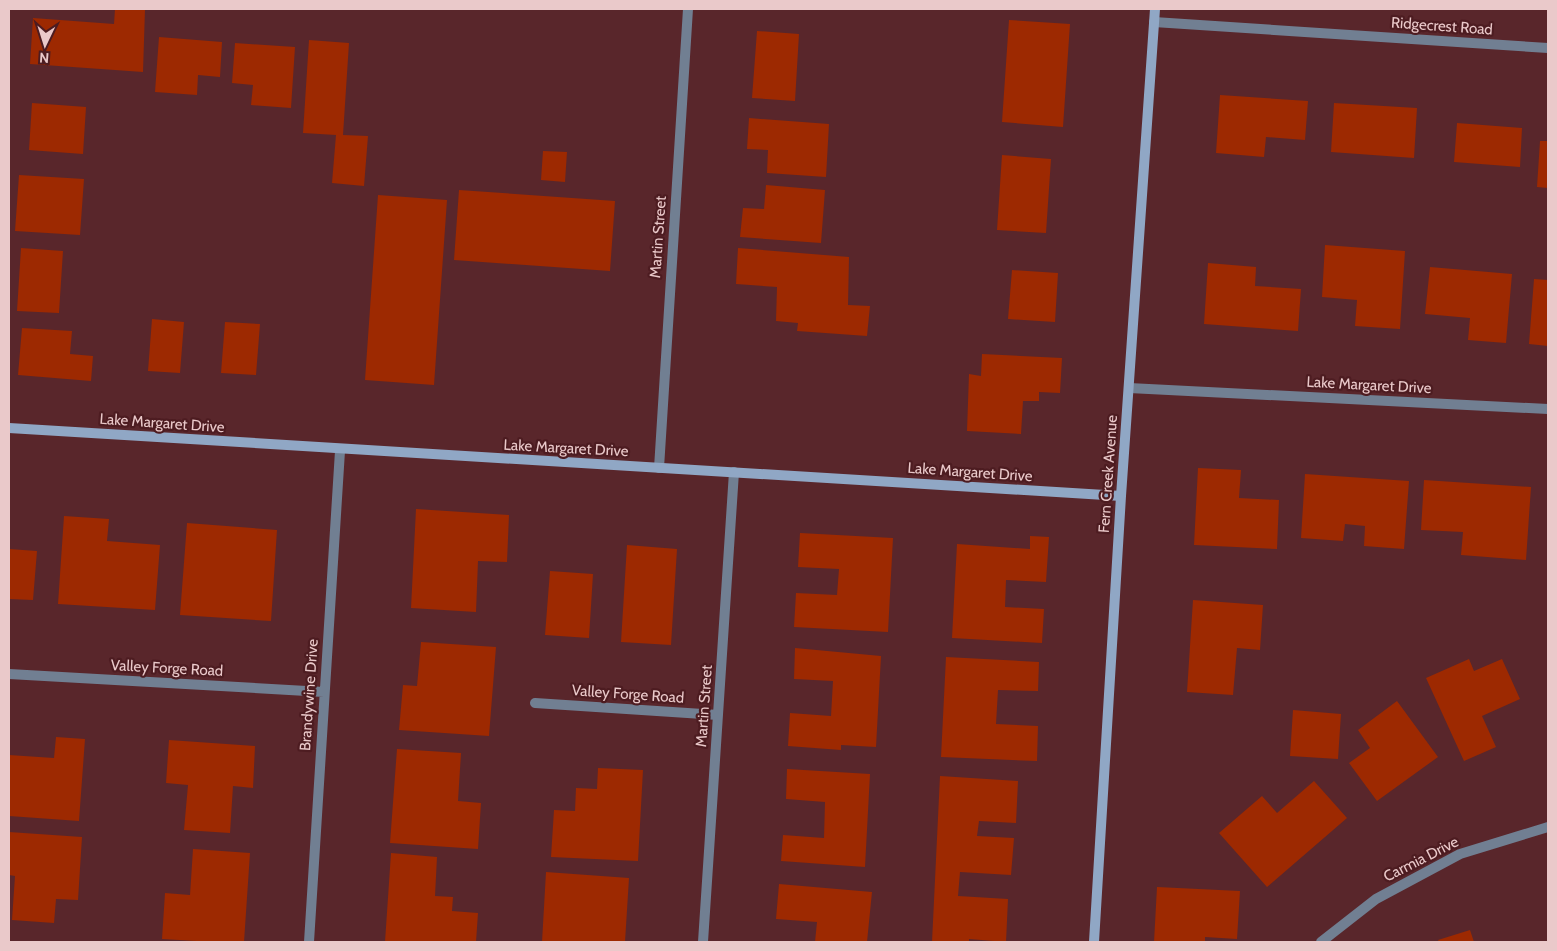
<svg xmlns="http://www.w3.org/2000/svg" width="1557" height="951" font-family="Cabin,sans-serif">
<rect width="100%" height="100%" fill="#59262b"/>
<path fill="#9d2901" d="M115,9H145L143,72L30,64L33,18L114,24Z
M1009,20L1070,24L1063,127L1002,122Z
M757,31L799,34L795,101L752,98Z
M159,37L222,42L220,77L198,75L197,95L155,92Z
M309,40L349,43L343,135L368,136L364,186L332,183L336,135L303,133Z
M235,43L295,47L291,108L251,105L253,85L232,83Z
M1220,95L1308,101L1305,140L1266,137L1264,157L1216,153Z
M32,103L86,107L83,154L29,150Z
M1334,103L1417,108L1414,158L1331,152Z
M749,118L829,124L826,177L767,173L768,150L747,149Z
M1457,123L1522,128L1520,167L1454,162Z
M1540,141H1548V188L1537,187Z
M543,151L567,152L565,182L541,180Z
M1002,155L1051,159L1046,233L997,230Z
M19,175L84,179L80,235L15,231Z
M766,185L825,190L821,243L740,237L743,208L764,209Z
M459,190L615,201L610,271L454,260Z
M378,195L447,200L434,385L365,380Z
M1325,245L1405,251L1400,329L1355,326L1357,300L1322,297Z
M21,248L63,251L59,313L17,311Z
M738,248L849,257L848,305L870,306L867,336L797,331L798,323L776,321L777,287L736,284Z
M1208,263L1256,267L1255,286L1301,289L1298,331L1204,324Z
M1430,267L1512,274L1506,343L1468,340L1470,318L1425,314Z
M1012,270L1058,273L1055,322L1008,319Z
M1534,279L1548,280V346L1529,344Z
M152,319L184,322L180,373L148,371Z
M225,322L260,324L256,375L221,373Z
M22,328L72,331L70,354L93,356L91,381L18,375Z
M982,354L1062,358L1060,393L1039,392V401H1023L1021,434L967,431L969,374L981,376Z
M1198,468L1241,470L1239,498L1279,500L1277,549L1194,545Z
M1305,474L1409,481L1404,549L1364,546L1365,526L1345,524L1343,541L1301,538Z
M1424,480L1531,487L1526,560L1461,555L1463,532L1421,530Z
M416,509L509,515L507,562L478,561L476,612L411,608Z
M64,516L109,519L107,541L160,545L155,610L58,604Z
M187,523L277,530L271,621L180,615Z
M800,533L893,538L888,632L794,627L796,593L837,595L839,569L798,567Z
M1030,536L1049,537L1046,582L1006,580L1005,607L1044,609L1042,643L952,638L957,544L1030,549Z
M627,545L677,549L671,645L621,642Z
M9,549L37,551L33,600L9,599Z
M550,571L593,574L589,638L545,635Z
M1193,600L1263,605L1260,650L1237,648L1233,695L1187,692Z
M421,642L496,647L489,736L399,730L403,685L417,686Z
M795,648L881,656L876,747L841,745V750L788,746L790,713L831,716L833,681L794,679Z
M946,657L1039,662L1038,691L998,690L996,724L1038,726L1037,761L941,757Z
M1469,659L1474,671L1502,659L1520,699L1482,716L1496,747L1464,761L1426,678Z
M1397,701L1438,757L1377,801L1349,763L1370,748L1358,730Z
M1293,710L1341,714L1338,759L1290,756Z
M56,737L85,739L79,821L9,816V755L54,758Z
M169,740L255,746L253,788L233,786L230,833L184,830L188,785L166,783Z
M397,749L461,753L458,801L481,803L478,849L390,843Z
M598,768L643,770L638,861L551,857L554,810L575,811L576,788L597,789Z
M787,769L870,774L865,867L781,861L783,835L824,838L825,802L786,799Z
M940,776L1018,781L1016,823L979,821L977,836L1014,838L1011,875L960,872L958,896L1008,899L1006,942L969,939V942H932Z
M1314,781L1347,818L1267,887L1219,833L1262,796L1277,813Z
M9,832L82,837L78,900L56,899L54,923L12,920L15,876L9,875Z
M193,849L250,853L244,942H213L162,939L165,893L190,895Z
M391,853L437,857L435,896L453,897L452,911L478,913L476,942H385Z
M546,872L629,878L625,942H542Z
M779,884L872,892L867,942H815L817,922L776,919Z
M1157,887L1240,891L1237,939L1205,937V942H1154Z
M1470,930L1474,942H1439L1438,940Z"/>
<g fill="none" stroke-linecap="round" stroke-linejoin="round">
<path stroke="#717f92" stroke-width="10" d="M1154,22L1548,48
M1129,388L1548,409
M659,468L688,9
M9,674L324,692
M535,703L718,715
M309,942L340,451
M703,942L734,472
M1321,942L1376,899L1460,854L1548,827"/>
<path stroke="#90a7c5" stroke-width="10" d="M9,428C379,453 750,473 1121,496
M1094,942L1121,496L1155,9"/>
</g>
<g text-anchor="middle" stroke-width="4.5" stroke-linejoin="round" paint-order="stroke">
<g font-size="15" fill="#eac9ca" stroke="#4d1c21">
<text transform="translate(1442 26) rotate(4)" y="5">Ridgecrest Road</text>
<text transform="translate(658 237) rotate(-86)" y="5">Martin Street</text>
<text transform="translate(1369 385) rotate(3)" y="5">Lake Margaret Drive</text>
<text transform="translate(162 423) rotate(4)" y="5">Lake Margaret Drive</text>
<text transform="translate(566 448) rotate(3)" y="5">Lake Margaret Drive</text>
<text transform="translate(970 472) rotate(4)" y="5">Lake Margaret Drive</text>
<text transform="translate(1108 474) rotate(-86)" y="5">Fern Creek Avenue</text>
<text transform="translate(167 668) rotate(3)" y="5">Valley Forge Road</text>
<text transform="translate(628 694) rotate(4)" y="5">Valley Forge Road</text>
<text transform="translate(309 695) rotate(-86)" y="5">Brandywine Drive</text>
<text transform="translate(704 706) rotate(-86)" y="5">Martin Street</text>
<text transform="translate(1421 859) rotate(-27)" y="5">Carmia Drive</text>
</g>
</g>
<rect width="1557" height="951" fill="none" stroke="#eac9ca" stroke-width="20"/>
<g transform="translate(45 45) rotate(184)" stroke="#4d1c21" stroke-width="4" paint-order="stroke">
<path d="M0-4L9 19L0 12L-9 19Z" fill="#eac9ca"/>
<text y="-8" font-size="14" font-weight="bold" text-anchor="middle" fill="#eac9ca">N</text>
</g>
</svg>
